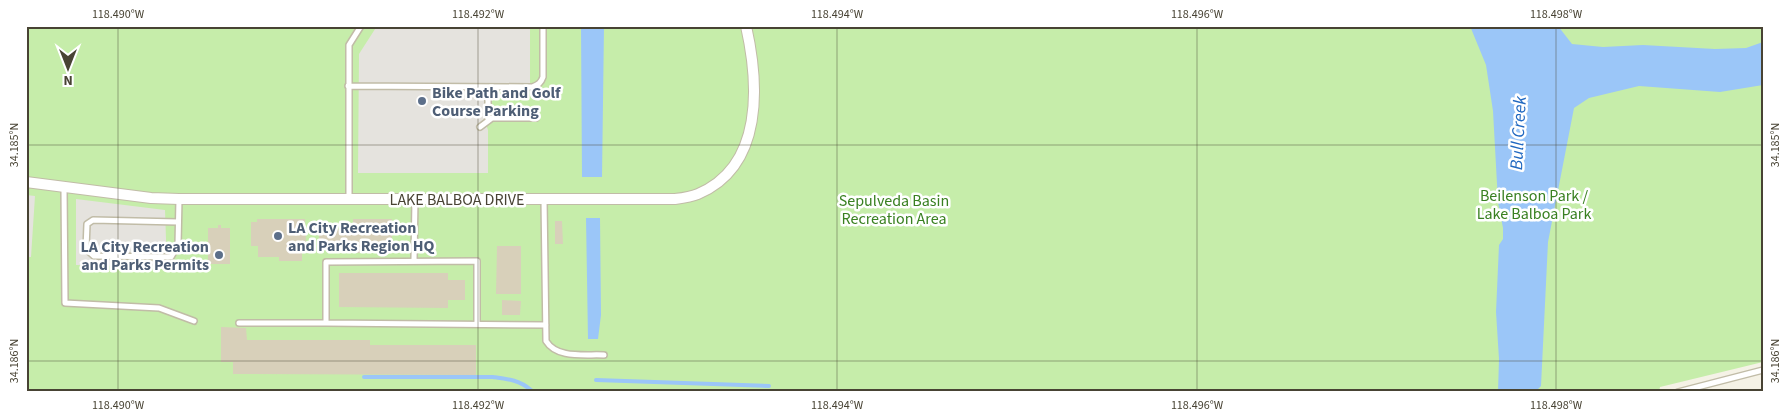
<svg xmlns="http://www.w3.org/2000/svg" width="1789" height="418" font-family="'Source Sans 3',sans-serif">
<rect width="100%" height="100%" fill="#f5f2e6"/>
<path fill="#c6edaa" d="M26,26H1763V362L1660,387L1659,392H26Z"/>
<path fill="#e5e3de" d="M377,26H530V84H485L484,118L488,130V173H358L359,54Z
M26,195L35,196L31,257H26Z
M76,199L165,210L167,267L76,265Z"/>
<path fill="#9bc6f8" d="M581,26H604L602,177H582Z
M1470,26H1558L1572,44L1603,47L1643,45L1715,49L1746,48L1763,42V85L1720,92L1639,86L1589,98L1574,108L1548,242L1541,386L1535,392H1498L1499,359L1496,312L1499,245L1503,239V228L1498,202L1493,111L1486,65Z
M586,218H600L601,315L598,339H588Z"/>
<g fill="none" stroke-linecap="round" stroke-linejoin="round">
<path stroke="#9bc6f8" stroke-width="4" d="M364,377H493C508,379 519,380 531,390
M596,380L769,386"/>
</g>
<path fill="#d8d0ba" d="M257,219H305L306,242L302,241V261H279V257H258V246H251V222H257Z
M353,219H392V247H390V253H356V250L319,249V229H353Z
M555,221H562L563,244H555Z
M218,225H221V228H230V264H208V228H218Z
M497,246H521V294H496Z
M339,273H448V280H465V300H448V308L339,307Z
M502,300L521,301L520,315H502Z
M221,327L246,328L247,340H370V345H476V375L233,374V362H221Z"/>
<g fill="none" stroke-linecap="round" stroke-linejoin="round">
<defs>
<path id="lane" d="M348,86L532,87C538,85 541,83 543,77V26
M488,87V119
M480,127L492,118H536
M64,188L65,303L159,308L194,321
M349,199V45L361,26
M544,199L546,341C557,359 585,354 604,355
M178,222L93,220L87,224L86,249L94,256L171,257L178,245L179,199
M414,260L415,199
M239,323H326
M477,324V261L326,262V323L546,325
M1678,392L1763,370"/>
<path id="street" d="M26,182L151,198L179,199H675C683,198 691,197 698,194C764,166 759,84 746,26"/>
</defs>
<use href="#lane" stroke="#c1bca7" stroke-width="8"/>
<use href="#street" stroke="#c1bca7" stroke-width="12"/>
<use href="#lane" stroke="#fff" stroke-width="5"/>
<use href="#street" stroke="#fff" stroke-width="10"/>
</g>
<path fill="none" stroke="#484334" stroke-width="1" stroke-opacity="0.45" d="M118,26V392M478,26V392M837,26V392M1197,26V392M1556,26V392M26,145H1763M26,361H1763"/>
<g fill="#5c6f8a" stroke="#fff" stroke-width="2">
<circle cx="422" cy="101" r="5"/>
<circle cx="278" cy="236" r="5"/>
<circle cx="219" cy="255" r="5"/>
</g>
<g text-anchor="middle" stroke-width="5" stroke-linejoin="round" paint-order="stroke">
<g font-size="16" font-weight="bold" fill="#4e5e75" stroke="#fff" text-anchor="start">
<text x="432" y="98">Bike Path and Golf<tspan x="432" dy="18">Course Parking</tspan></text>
<text x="288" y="233">LA City Recreation<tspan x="288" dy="18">and Parks Region HQ</tspan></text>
<text x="209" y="252" text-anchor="end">LA City Recreation<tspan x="209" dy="18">and Parks Permits</tspan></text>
</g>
<g font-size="16" fill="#398021" stroke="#fff">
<text x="1534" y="201">Beilenson Park /<tspan x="1534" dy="18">Lake Balboa Park</tspan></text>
<text x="894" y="206">Sepulveda Basin<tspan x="894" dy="18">Recreation Area</tspan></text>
</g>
<g font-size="16" fill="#484334" stroke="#fff">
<text x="457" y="205">LAKE BALBOA DRIVE</text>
</g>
<g font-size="18" font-style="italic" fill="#2168c0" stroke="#fff">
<text transform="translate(1518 133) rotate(-87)" y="6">Bull Creek</text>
</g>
</g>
<rect width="1789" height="418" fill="none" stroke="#ffffff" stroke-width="55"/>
<g transform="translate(68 68) rotate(180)" stroke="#ffffff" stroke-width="4" paint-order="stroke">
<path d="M0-4L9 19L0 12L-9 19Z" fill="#484334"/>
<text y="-8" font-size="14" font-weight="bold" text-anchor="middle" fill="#484334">N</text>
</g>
<rect x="28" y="28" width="1734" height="362" fill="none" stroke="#484334" stroke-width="2"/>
<g font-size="12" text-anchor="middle" fill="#484334">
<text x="118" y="18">118.490°W</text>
<text x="478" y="18">118.492°W</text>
<text x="837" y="18">118.494°W</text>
<text x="1197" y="18">118.496°W</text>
<text x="1556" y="18">118.498°W</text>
<text transform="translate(1775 145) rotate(-90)" y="4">34.185°N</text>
<text transform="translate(14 145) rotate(-90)" y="4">34.185°N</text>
<text transform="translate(1775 361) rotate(-90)" y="4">34.186°N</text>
<text transform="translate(14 361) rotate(-90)" y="4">34.186°N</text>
<text x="118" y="409">118.490°W</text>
<text x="478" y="409">118.492°W</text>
<text x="837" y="409">118.494°W</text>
<text x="1197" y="409">118.496°W</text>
<text x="1556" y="409">118.498°W</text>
</g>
</svg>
